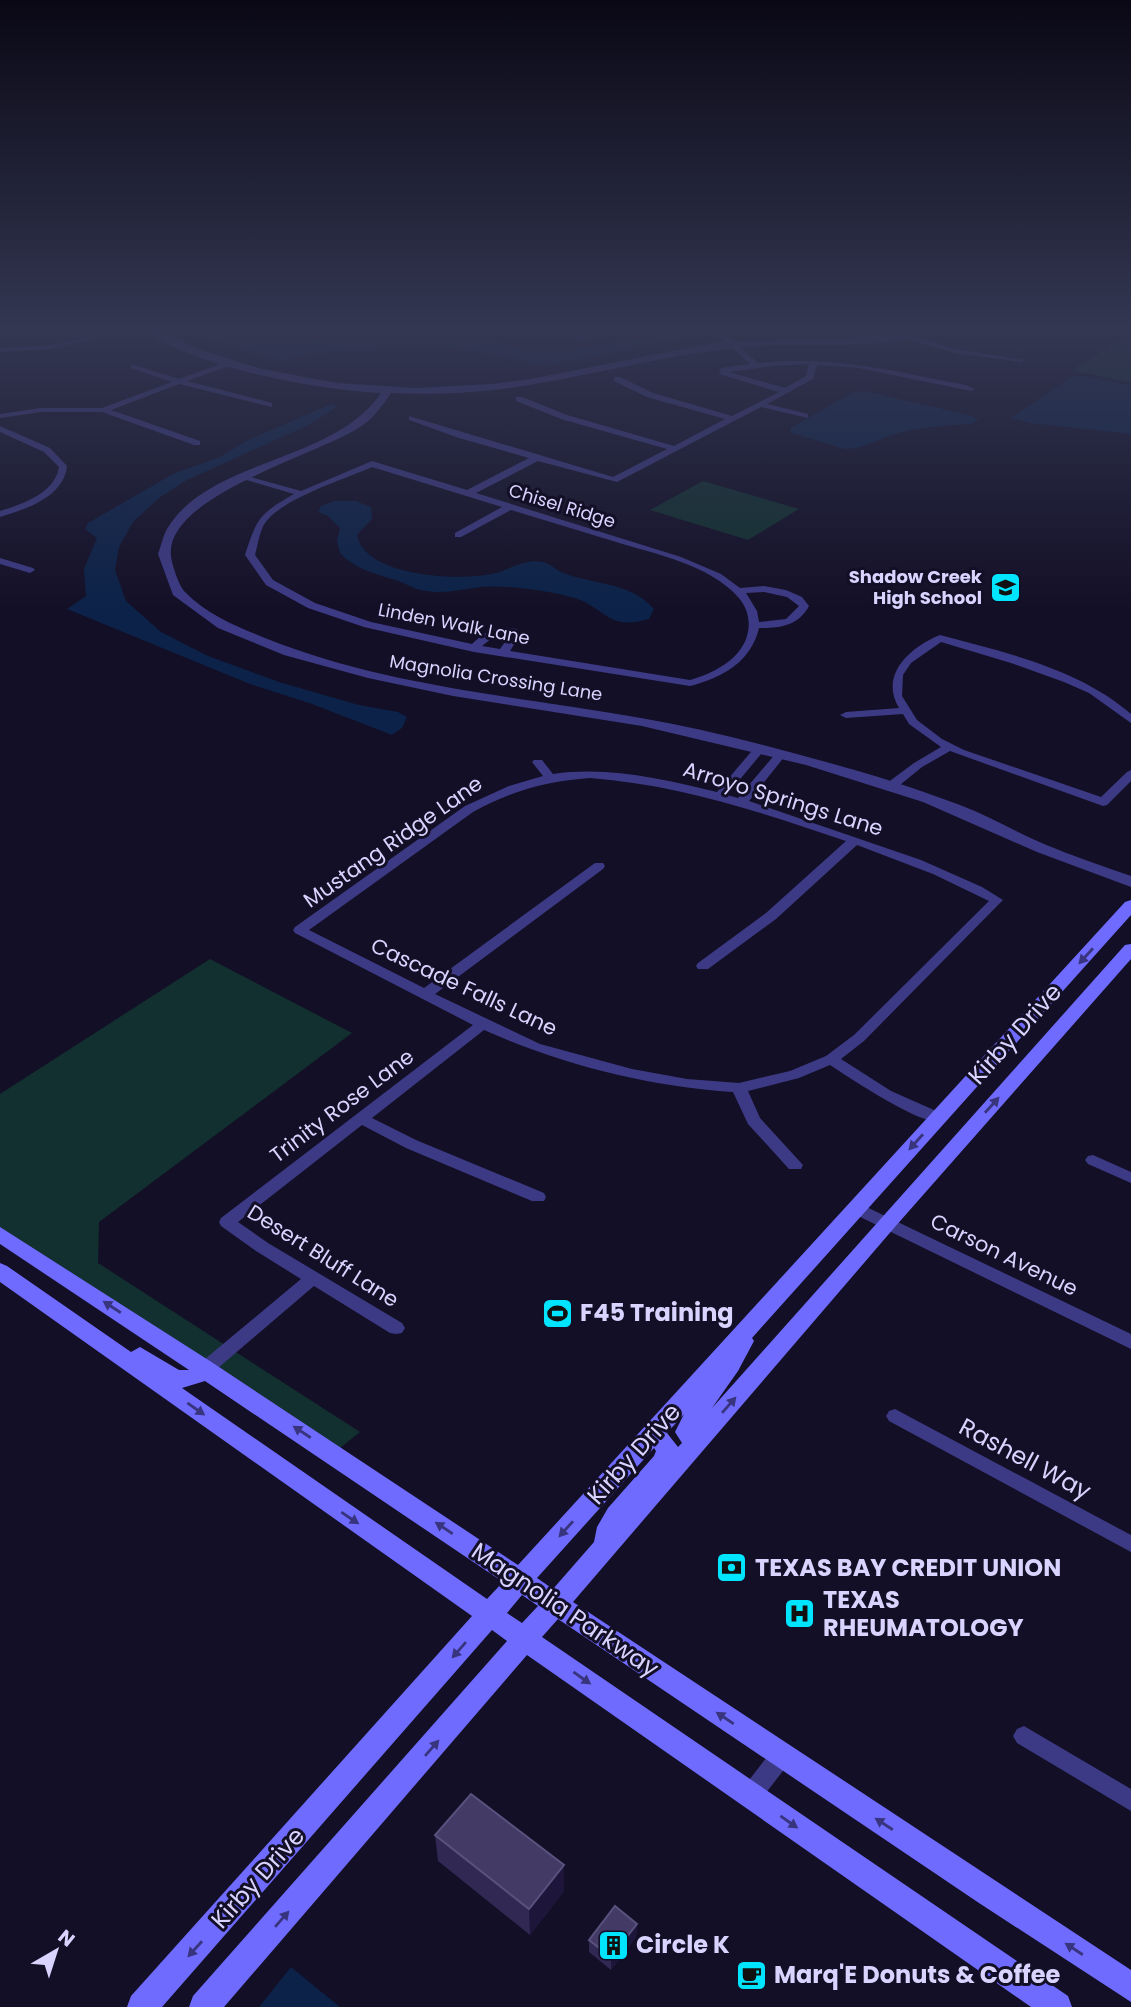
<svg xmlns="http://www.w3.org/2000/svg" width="1131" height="2007" font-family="Poppins,sans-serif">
<rect width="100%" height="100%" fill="#130f26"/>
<path fill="#12302f" d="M1131,334V383L1072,370Z
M703,481L799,509L748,540L650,510Z
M210,959L352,1033L99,1222L98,1263L360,1432L335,1452L0,1233V1094Z"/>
<path fill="#0c2248" d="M188,329H242L330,341L404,329H476L505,346L534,352L596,347L673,332L697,335L545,366L464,349L414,346L312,353L282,361L224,345Z
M1072,377H1091L1131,386V434L1029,423L1011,418Z
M865,391L972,416L979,419L972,424C947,425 923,427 899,433C880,438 865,449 845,449L791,433L790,428L854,392Z
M331,404L337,407L311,424L187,480L159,498L133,522L119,547L115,570L126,601L161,632L208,656L279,682L359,705L398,712L407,717L402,728L392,735L312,704L250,684L67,609L86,596L84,569L97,538L85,529L88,523L173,474L220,457L248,440Z
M335,501H356L371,507L372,519L357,535C364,577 462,582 496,573C510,569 526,558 542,562C549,563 555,569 561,572C592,585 630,581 654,609L649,619C606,632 606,606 571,597C544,590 508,585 481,587C463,589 445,594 427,591C414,590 404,582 392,579C372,573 354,568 340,553L337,541L340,528L328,516L318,512L321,506Z
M291,1967L340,2007H259Z"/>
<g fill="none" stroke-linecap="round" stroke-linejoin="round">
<path fill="#3d3a85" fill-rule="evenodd" d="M120,329H134L52,349L0,352V348L52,345Z
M553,329C564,329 572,335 582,335C600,336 618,329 636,329L580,340Z
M711,329H720L758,363C821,357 872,366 934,379C947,382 964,383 975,389L971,391L859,368L817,365L813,379L767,404L808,414V418L761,407L617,482L538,461L476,493L681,557L721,574L740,588L764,586L786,590L802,597L809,606C798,626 781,628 759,628C751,662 722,678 690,686L474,652L364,627L308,608L266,585L245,555C257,518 259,514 294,494L243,479V475L301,491L372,461L467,490L529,458L459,438L409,420V416L613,477L667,449L561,419L516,401V397H522L567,415L674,446L725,419L647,397L614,381V377H620L653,393L732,416L779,392L719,374L721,368L750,364ZM809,364L806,376L785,388L729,372L774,366ZM372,467L502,507L455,533V537H461L511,510C545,520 579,531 613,541C654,554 709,564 738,597C748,608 751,622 747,636C740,660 712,674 690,680L510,651L520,635L517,629C497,625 486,630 472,644L371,622L315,603L273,580L255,555C258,545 259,532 265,523C281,499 345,479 372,467ZM764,592L787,597L799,606L786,619L759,622L757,611L746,593ZM498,633L510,635L500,649L482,646Z
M1033,329H1061L1071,332L1067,334Z
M904,333L956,349L1025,360L1021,362L955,353L901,337V333Z
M229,361L233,363L232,365L187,381L272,403V407L179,384L111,410L200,441V445H194L102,412H41L0,418V414L41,408H102L172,382L131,368V364L179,379Z
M0,426L50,448L67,466C64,497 26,509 0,517V511C23,504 55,493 59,467L44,452L0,432Z
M0,558L33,568L35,570L30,573L0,564Z
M940,635C1004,652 1080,669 1131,714V723L1089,693L1064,682L1011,663L941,642L911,663L903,675L902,696L917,720L942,739L964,750L1101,797L1127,772L1131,770V781L1107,805L1103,806L950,751L922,767L895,789H887V783L914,763L941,747L909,724L903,714L846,718L840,715L846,712L899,708C879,675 910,647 940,635Z
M760,745L766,748L727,795L738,798L777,752H785V756L749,801L921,860L982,887L1003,900L864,1041L841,1059L891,1091L943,1114L946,1118L943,1122C923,1127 850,1078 830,1065L799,1078L748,1091L760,1118L803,1165L801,1169H789L748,1124L733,1092C647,1086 563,1065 484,1030L372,1118L416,1140L544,1193L546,1197L544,1201H532L406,1148L362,1125L238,1222L268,1243L402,1323L405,1328L402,1333L396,1334L390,1333L314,1286L211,1374L205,1376L199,1374L196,1369L199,1364L301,1279L256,1251L221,1226L219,1222L221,1218L473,1025L295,933L293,930L295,927L465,806L509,786L543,776L532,762L534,760H542L553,774C608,766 663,779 717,792L756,746ZM590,778C680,785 761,812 846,841L766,913L698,963L696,966L698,969H708L776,919L857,845L933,874L989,901L854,1035L826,1056L790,1071L739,1083L687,1079L632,1069L540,1044L435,994L603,869L605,866L603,863H595L424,988L309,930L473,812C511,791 547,781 590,778Z
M1093,1155L1131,1172V1183L1088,1164L1085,1160L1088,1156Z
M856,1202L1131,1334V1349L850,1212L848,1208L850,1204Z
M895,1409L1131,1535V1552L889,1421L886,1416L889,1411Z
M1024,1726L1131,1789V1811L1017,1743L1013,1736L1017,1729Z
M781,1746L789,1749L792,1756L789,1763L759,1802L751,1805L743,1802L740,1795L743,1788L773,1749Z"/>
<path fill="#3d3a85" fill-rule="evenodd" d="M145,329H157L198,349L262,369L337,383L415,388L492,384L531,379L713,343L848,338L933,329C901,348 823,345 786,345C698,346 620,370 534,384C487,393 439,395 391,393C382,406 373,419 360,427C320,454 164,496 171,556C172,565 179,586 185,592C207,615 238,627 265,638C384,686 515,696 641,718C699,728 757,743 815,759C864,772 912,787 960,805C989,816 1016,832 1044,844C1073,856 1102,866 1131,876V887L1037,852L923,802L806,765L642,726L453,696L368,678L284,655L218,628L173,595L158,554C161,546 163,536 167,529C209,458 334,463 381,393C324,391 188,367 145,329Z"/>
<path fill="#6f6bff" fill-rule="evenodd" d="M1131,900V915L752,1338L754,1341L738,1371L712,1408L1125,945L1131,944V959L894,1228L573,1602L1131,1970V2002L979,1903L558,1619L542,1637L1068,1996L1072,2007H1031L527,1655L224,2007H189L193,1996L507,1641L492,1630L162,2007H127L131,1996L472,1616L0,1282V1263L7,1266L131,1352L140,1347L179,1370H189L0,1244V1227L213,1363L518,1565L1125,902ZM205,1381L503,1582L487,1599L182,1388ZM684,1414L675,1432L682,1443L678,1447L667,1433ZM654,1448L656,1451L654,1456L608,1508L597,1527L594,1542L553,1589L537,1578ZM522,1595L538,1606L522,1623L507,1613Z"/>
</g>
<path fill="#312854" d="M435,1835L564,1865V1891L530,1935L438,1861Z
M637,1924L636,1937L611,1970L589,1952V1940Z"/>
<path fill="#1d163a" d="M564,1865V1891L530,1935L529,1909Z
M637,1924L636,1937L611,1970V1957Z"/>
<path fill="#433a66" stroke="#5a527e" stroke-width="2" d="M471,1794L564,1865L529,1909L435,1835Z
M615,1906L637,1924L611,1957L589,1940Z"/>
<defs><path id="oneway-solid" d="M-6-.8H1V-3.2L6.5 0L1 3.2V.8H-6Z" transform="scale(1.75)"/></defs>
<g fill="#38347d">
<use href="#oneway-solid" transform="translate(1086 956) rotate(132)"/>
<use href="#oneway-solid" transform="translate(992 1105) rotate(-48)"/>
<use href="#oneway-solid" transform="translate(916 1142) rotate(132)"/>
<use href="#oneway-solid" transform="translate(112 1307) rotate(-147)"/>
<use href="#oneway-solid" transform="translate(729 1405) rotate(-49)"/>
<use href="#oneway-solid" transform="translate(196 1409) rotate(35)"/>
<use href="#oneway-solid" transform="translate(302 1432) rotate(-147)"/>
<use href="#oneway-solid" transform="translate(350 1518) rotate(34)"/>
<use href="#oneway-solid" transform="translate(444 1528) rotate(-146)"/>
<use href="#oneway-solid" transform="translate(566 1529) rotate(132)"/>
<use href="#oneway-solid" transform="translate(459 1650) rotate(131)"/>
<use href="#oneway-solid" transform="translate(582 1678) rotate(35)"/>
<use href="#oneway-solid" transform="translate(725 1718) rotate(-146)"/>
<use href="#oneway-solid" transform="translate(432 1748) rotate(-49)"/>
<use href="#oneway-solid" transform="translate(789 1822) rotate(35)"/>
<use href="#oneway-solid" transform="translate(884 1824) rotate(-147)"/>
<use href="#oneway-solid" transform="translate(282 1919) rotate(-49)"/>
<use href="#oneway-solid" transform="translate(195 1949) rotate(132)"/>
<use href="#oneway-solid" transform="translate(1074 1949) rotate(-147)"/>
</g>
<linearGradient id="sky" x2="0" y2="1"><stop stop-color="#0a0815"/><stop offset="0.54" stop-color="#333752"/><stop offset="1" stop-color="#333752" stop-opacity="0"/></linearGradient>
<rect width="1131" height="610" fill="url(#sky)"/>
<defs>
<symbol id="school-square" viewBox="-11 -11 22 22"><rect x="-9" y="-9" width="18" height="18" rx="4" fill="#00e5ff" stroke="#130f26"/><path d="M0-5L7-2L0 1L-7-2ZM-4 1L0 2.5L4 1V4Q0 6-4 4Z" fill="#111"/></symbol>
<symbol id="stadium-square" viewBox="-11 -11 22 22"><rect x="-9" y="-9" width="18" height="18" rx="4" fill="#00e5ff" stroke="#130f26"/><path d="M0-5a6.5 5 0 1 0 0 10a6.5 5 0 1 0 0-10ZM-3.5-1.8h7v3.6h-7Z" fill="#111"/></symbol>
<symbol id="bank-square" viewBox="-11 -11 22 22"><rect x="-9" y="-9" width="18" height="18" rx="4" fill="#00e5ff" stroke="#130f26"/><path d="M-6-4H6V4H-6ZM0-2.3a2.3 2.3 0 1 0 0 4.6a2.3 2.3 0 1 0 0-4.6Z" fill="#111"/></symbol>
<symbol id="hospital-square" viewBox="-11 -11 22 22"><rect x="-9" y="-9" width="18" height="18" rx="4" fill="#00e5ff" stroke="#130f26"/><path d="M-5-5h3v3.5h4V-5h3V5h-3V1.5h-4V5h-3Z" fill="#111"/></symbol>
<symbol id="building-square" viewBox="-11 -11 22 22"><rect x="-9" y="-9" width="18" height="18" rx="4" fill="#00e5ff" stroke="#130f26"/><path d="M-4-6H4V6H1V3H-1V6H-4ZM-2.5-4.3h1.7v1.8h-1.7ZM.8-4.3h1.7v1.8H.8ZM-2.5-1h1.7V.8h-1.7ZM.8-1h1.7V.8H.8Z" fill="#111"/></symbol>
<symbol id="cafe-square" viewBox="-11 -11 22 22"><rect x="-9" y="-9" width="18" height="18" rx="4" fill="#00e5ff" stroke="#130f26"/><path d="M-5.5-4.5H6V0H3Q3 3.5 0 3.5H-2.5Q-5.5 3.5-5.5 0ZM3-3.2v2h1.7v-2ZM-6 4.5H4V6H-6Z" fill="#111"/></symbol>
</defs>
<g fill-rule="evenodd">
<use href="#school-square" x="988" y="570" width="35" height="35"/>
<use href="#stadium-square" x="540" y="1296" width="35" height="35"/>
<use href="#bank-square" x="714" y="1550" width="35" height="35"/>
<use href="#hospital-square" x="782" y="1596" width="35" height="35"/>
<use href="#building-square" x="596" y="1928" width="35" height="35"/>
<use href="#cafe-square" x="734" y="1958" width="35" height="35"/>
</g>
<g text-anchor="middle" stroke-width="6" stroke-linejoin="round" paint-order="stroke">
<g font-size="18" fill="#d9d4ff" stroke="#130f26">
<text transform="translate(562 506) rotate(17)" y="6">Chisel Ridge</text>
<text transform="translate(454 624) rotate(11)" y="6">Linden Walk Lane</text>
<text transform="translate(496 678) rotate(9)" y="6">Magnolia Crossing Lane</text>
</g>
<g font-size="18" font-weight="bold" fill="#d9d4ff" stroke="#130f26" text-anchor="end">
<text x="982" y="583">Shadow Creek<tspan x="982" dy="21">High School</tspan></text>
</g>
<g font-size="21" fill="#d9d4ff" stroke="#130f26">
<text transform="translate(783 799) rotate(17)" y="7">Arroyo Springs Lane</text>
<text transform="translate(393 842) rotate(-35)" y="7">Mustang Ridge Lane</text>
<text transform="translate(464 987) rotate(25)" y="7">Cascade Falls Lane</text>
<text transform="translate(342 1106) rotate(-37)" y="7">Trinity Rose Lane</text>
<text transform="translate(1004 1255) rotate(26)" y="7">Carson Avenue</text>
<text transform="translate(323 1256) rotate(32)" y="7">Desert Bluff Lane</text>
</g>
<g font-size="24" fill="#d9d4ff" stroke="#130f26">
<text transform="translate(1015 1034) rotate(-48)" y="8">Kirby Drive</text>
<text transform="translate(634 1454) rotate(-48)" y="8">Kirby Drive</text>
<text transform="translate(1025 1459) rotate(28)" y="8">Rashell Way</text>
<text transform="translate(565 1610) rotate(34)" y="8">Magnolia Parkway</text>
<text transform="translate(258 1878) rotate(-48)" y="8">Kirby Drive</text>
</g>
<g font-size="24" font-weight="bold" fill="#d9d4ff" stroke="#130f26" text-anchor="start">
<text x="580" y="1321">F45 Training</text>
<text x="755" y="1576">TEXAS BAY CREDIT UNION</text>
<text x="823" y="1608">TEXAS<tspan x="823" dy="28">RHEUMATOLOGY</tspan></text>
<text x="636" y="1953">Circle K</text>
<text x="774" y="1983">Marq'E Donuts &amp; Coffee</text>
</g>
</g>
<g transform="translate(56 1951) rotate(39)" stroke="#130f26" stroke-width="5" paint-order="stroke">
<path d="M0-5L12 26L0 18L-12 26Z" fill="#d9d4ff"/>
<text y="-10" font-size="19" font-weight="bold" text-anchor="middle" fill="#d9d4ff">N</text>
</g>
</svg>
